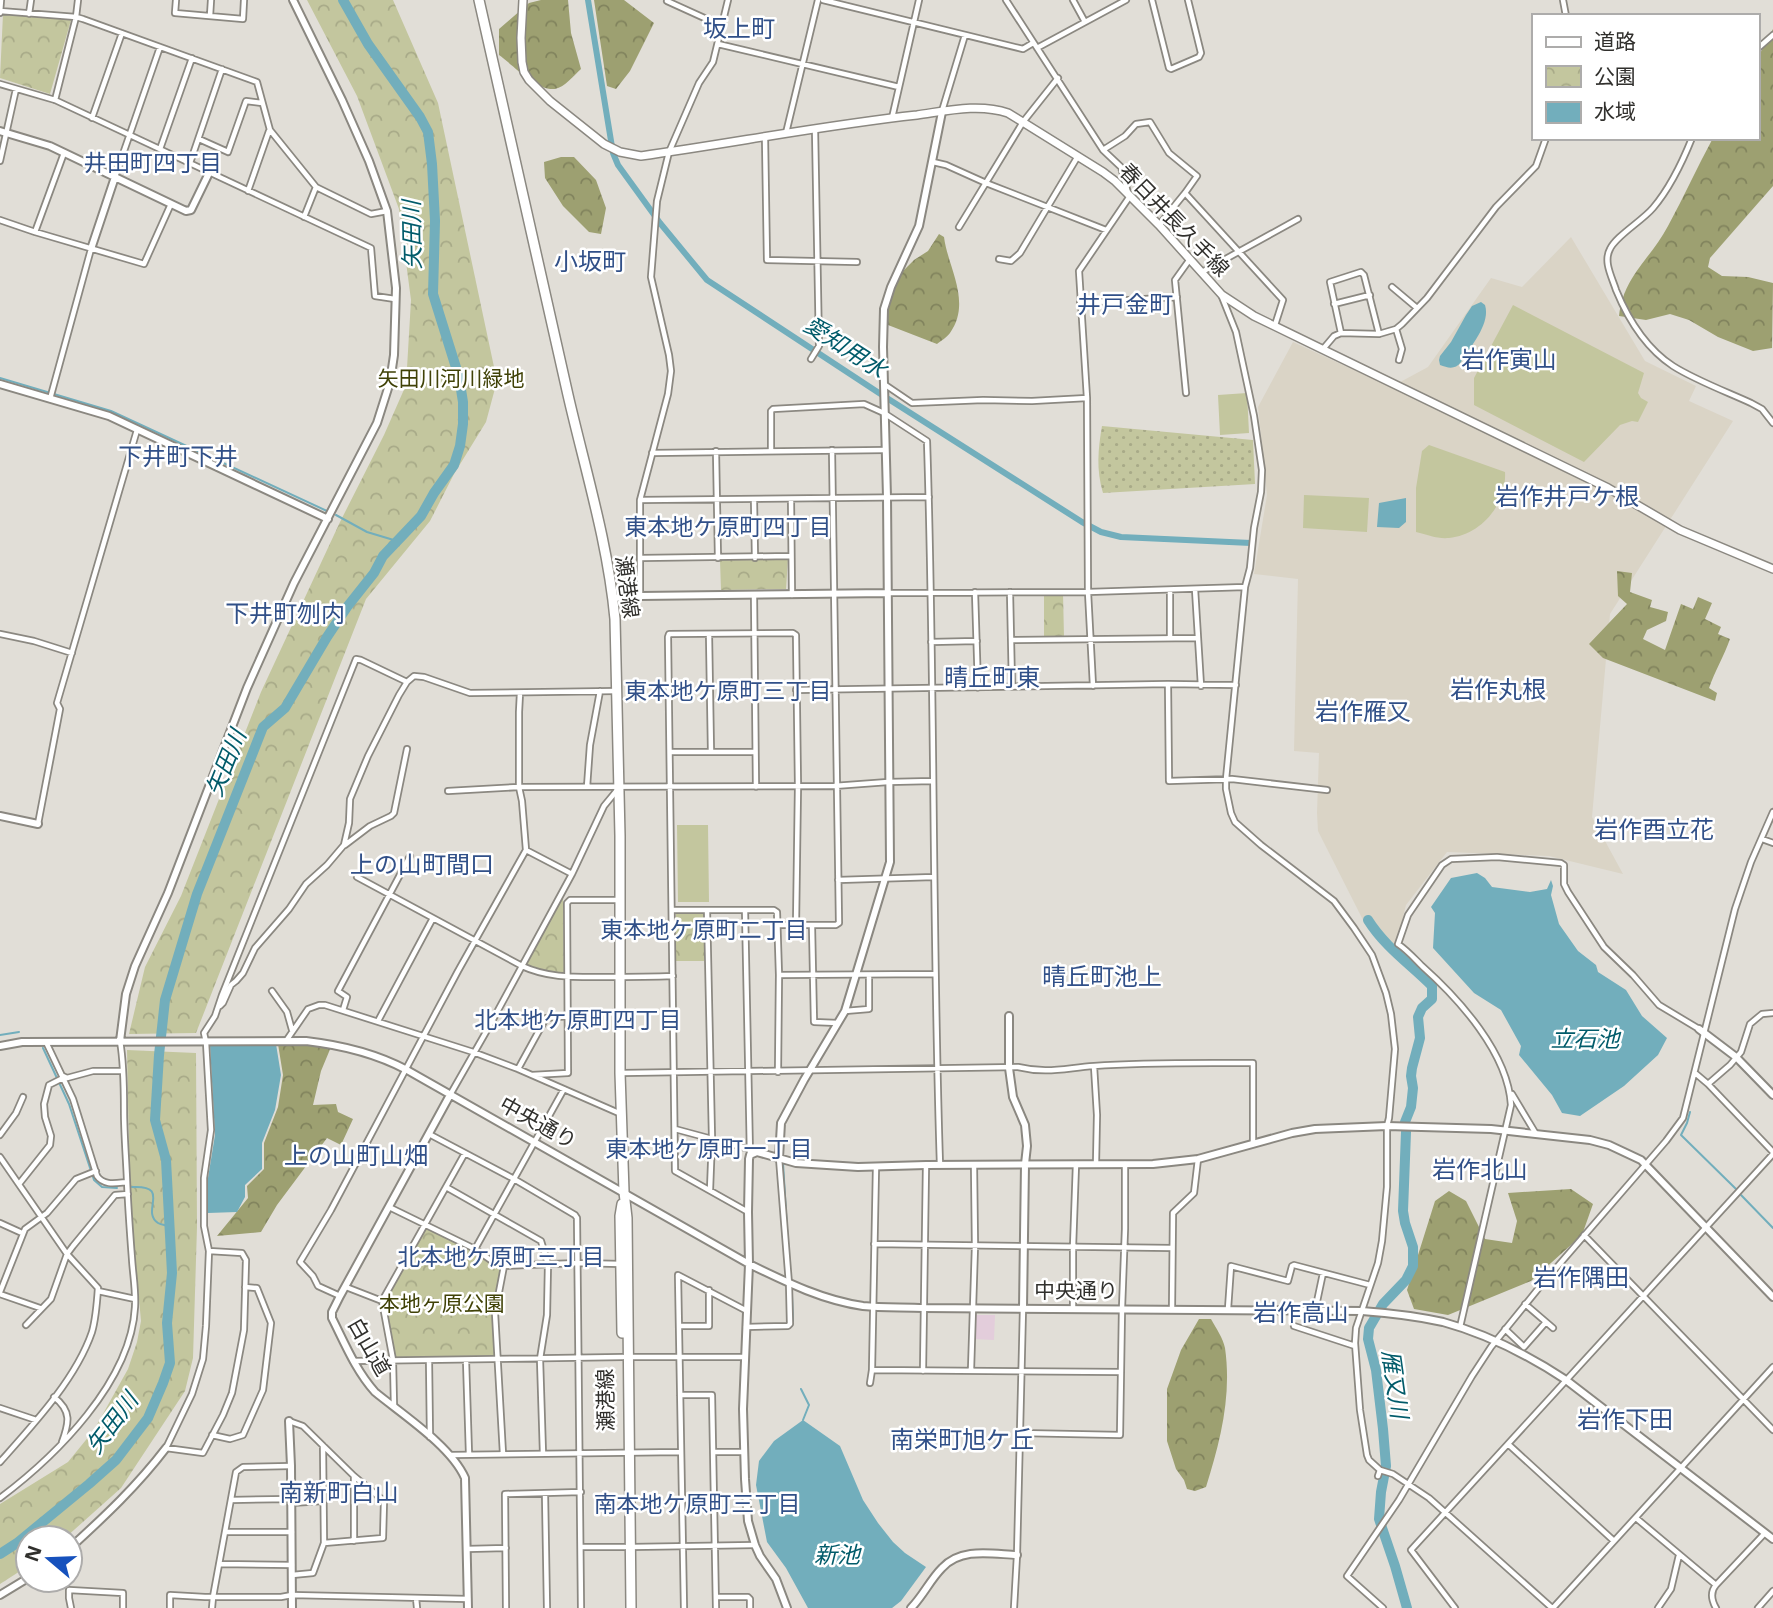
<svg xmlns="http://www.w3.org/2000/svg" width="1773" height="1608" font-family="'Open Sans','Noto Sans JP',sans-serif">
<defs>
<pattern id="grass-dots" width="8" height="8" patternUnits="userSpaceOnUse" patternTransform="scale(1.75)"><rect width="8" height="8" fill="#c3c69e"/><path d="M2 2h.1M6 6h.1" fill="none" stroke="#a8aa88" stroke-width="1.8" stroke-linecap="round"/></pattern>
<pattern id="forest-crowns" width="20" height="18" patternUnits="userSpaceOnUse" patternTransform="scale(1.75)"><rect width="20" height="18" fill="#9da071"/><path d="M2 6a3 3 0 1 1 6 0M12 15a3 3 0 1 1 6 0" fill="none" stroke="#81835d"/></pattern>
<pattern id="park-crowns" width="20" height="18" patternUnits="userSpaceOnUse" patternTransform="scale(1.75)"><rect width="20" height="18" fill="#c3c69e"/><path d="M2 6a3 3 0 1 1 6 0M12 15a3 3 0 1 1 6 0" fill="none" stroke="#a8aa88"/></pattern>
</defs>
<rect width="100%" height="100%" fill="#e1ded7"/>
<path fill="#e3cddb" d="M976,1315H995L994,1340L973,1339V1317Z"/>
<path fill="#dad4c6" d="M1571,237L1645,361L1696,386L1689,401L1733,421L1610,614L1592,817L1623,874L1549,856L1447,852L1406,905L1393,956L1365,924L1318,831L1317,813L1319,753L1294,751L1298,579L1254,574L1267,495L1258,407L1293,342L1391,387L1428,367L1491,278L1522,287Z"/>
<path fill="url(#grass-dots)" d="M1102,426L1253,440L1255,484L1103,493C1096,470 1098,449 1102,426Z"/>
<path fill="url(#forest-crowns)" d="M541,0H568L571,33L581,69C574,75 565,87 555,89C537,91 513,65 499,55V29L529,3Z
M594,0H624L654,23L630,71L616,89L607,86Z
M1773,29V186L1710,258L1708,267L1722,276L1748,277L1773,283L1772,348L1753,351L1718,337L1689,320L1670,314L1646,320L1619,316C1624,275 1650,260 1668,226C1684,197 1697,167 1713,138H1757V59Z
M561,157H574L596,180L606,208L601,234L589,232L563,206L545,178L544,162Z
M939,234L944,237C948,268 972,302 950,333C947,337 941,341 937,344L888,325L887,311L900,274L914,260L928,251Z
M1617,571L1632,573L1630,592L1652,600L1650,607L1668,612L1666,621L1647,630L1643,639L1665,650L1681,604L1693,609L1698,597L1712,603L1705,619L1721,627L1718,634L1730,639C1724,656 1715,671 1709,688L1717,693L1715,701L1603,658L1589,644L1627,604L1618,596Z
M278,1044L331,1047L321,1071L313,1105L336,1104L338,1112L353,1119L341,1145L327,1138L277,1205L261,1232L217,1236L248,1198L247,1186L264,1169V1143L278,1107L283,1075Z
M1571,1189L1593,1204L1582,1235L1531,1281L1448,1315L1414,1309L1407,1290L1435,1201L1449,1191L1466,1201L1485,1239L1512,1243L1517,1221L1508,1193Z
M1199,1319H1211C1216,1328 1223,1338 1225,1348C1232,1396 1220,1442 1206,1487L1195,1491L1187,1489L1184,1480L1176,1469L1167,1441V1389L1181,1350Z"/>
<path fill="url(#park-crowns)" d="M307,0H393L438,103L497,381L486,422L454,474L430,521L366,599L196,1033L129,1034L145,967L181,896L261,692L340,522L384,435L406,385L411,300L399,209L357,96Z
M3,14L71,20L50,94L0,78Z
M788,559L786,589L721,590L720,560Z
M1063,593L1064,637H1044V594Z
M561,897H563L564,972L548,973L524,966Z
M676,914H704V961H675Z
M127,1050L196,1053L197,1227L193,1358L185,1391L121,1488L65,1538H28V1566L0,1584V1504L68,1462L94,1430L128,1369L137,1342L141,1321L130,1201Z
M425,1225L504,1266L495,1313L497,1359L393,1360L382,1301Z"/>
<path fill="#c3c69e" d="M1513,305L1644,373L1638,393L1641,398L1648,402L1638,422L1632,421L1620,425L1584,462L1474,405V378Z
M1247,393L1249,433L1220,435L1218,395Z
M1429,445L1505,472C1507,504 1481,535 1449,538C1437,539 1428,535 1416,532V488L1422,451Z
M1304,495L1369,498L1367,532L1303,528Z
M677,825H708L709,902H678Z"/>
<path fill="#72aebc" d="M1481,302L1485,305C1491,324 1470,347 1461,362C1455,370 1448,368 1440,365L1439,360L1440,356L1451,342L1466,315L1472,306Z
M1406,498V522L1399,528L1377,527L1379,503Z
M1477,873L1485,878L1492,887L1530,892L1547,889L1551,880L1553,886L1551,895L1559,924L1578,951L1596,965L1598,972L1626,990L1642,1016L1667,1038L1658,1055L1624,1086L1580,1116L1562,1113L1552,1095L1519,1055L1521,1046L1501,1010L1474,993L1433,948L1435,913L1431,907L1451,878Z
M276,1044L281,1075L275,1110L262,1143V1169L245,1185V1197L237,1212L208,1213V1178L215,1135L210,1045Z
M803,1420L840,1446L863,1500L878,1523L893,1542L905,1553L926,1567L901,1601L892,1608H808L786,1568L767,1542L756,1485L759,1461L774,1441Z"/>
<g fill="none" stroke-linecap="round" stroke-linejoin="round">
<path stroke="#72aebc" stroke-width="2" d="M0,378L111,411L327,511
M336,515L367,532L397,541
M0,1035L19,1032
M43,1048L69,1104L94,1180L102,1187L117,1188
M1690,1112L1687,1123L1681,1135L1736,1189
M783,1163L789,1262
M132,1187C172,1185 140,1211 158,1223C161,1225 166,1225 169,1226
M1741,1195L1773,1228
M792,1296L793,1321
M801,1389L809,1405L803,1420"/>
<path stroke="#72aebc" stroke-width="6" d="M588,0L613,153L618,165L660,223L707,280L879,393L1082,522L1101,532L1121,537L1251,543"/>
<path stroke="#72aebc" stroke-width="10" d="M1368,920C1385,947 1410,964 1432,986V999L1422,1008L1418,1017L1420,1038L1412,1068L1411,1076L1413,1088L1411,1107L1405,1122
M1406,1132L1403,1211L1405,1223L1413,1247V1266L1406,1280L1383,1304L1369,1328L1368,1339L1376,1370L1383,1429L1386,1466L1381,1492L1379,1519L1395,1566L1407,1608
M0,1554L17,1543L89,1484L116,1460L148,1418L163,1383L170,1363L167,1323L172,1273L166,1160L155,1120L159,1055L165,1000L197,894L263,727L285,708L327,637L347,607L374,573L383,556L421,516L434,493L454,465L460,446L463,424V402L459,377L433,294L435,221L432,164L428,132L420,117L368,44L343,0"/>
<defs>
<path id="street" d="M176,0L175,13L243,19L244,0
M823,0L1023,49L1033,43
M1006,0L1103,150L1121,167L1128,193
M1073,0L1085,22
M1152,0L1169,68L1171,69L1199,57L1201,53L1188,0
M1563,0L1566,16
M667,1L722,26
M0,11L76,17L83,19L257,82L270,130L316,187L371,214L387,211
M0,13L1,0
M29,14L31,0
M210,16L211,0
M718,44L899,87
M1037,48L1126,0
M1757,49L1773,35
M0,84L55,100L371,248L375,296L395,299
M55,100L76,17L78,0
M942,111L965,35
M92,118L122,33
M892,118L919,0
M786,133L818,0
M765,138L767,260L857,262
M1692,138C1682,163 1670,188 1653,208C1642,221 1616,236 1610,249C1603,262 1612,277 1616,290C1628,319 1647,349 1673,366C1695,380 1727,392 1751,403L1762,409L1773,423
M199,139L228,152L246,101L262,103
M160,149L192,58
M1103,150L1125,136L1136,124L1150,122L1169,153L1197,176L1185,193L1159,225
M0,161L16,89
M933,162L946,165L986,183L1106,230
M190,163L222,69
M115,177L160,47
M248,191L269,131
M1185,193L1283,300L1275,325
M304,217L316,187
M0,220L35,232L144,264L171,204
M959,227L1023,122L1058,78
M35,232L64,153
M999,259L1011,261L1020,253L1078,156
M1202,272L1298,219
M1392,287L1417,308
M1222,297L1236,332L1254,416L1262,470L1261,492L1254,528L1250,568L1245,587L1226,779V789L1231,813L1235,822L1261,845L1334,901L1354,928L1372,955L1386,993L1391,1014L1395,1049L1389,1118L1387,1126V1187L1382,1241L1378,1263L1356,1328L1355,1343L1360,1410L1367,1455L1369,1460L1380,1470L1378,1476
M1080,303L1177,297
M1334,304L1370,295
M1396,329L1402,349L1399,360
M1341,333L1330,282L1361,272L1364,275L1379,334
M1323,349L1334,336L1341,333L1379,334L1396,329L1402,324L1427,298L1496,207L1536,166L1546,138
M811,359L819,346L815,129
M884,384L912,403L983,400L1032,401L1087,398
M1186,393L1175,280L1190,259
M50,399L91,249
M716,451L718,558
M771,451V411L773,409L864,404L884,413L927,441C935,682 932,924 940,1165
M652,453L885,450
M791,499L792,595
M640,500L929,497
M754,500L755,558
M641,558L791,556
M1195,589L1201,686
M1170,590V638
M975,592L978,688
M1010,592L1012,686
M887,593L1088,592L1245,587
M754,595L756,787
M640,596V500L668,394L671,371L669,355L651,277L657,201L669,152L699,83L713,62L728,0
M0,634L34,641L72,653
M709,634L711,752
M1011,640L1198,638
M931,642L977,641
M1168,684L1169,781L1232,779L1327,790
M1093,686L1088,592L1087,398L1079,271L1130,196
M796,690L1168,684L1236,685
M671,752H755
M587,787L590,745L600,691
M448,791L519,787L834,786L888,782L933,781
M38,824L60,709L57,703L137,430
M1762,839L1773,843
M345,845L370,826L391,816L394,813L407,749
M526,850L572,874
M357,877L522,966C548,978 574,977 602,977C626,977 649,977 673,976
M838,880L934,877
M672,910H774L777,912L779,975L778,1072
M707,910L712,1138L710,1190
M745,910L750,1155
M778,925H836L839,923L832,450
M812,926L814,1022L838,1023
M779,975L935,974
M272,991L287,1012L292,1030
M220,1006L223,1003L231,985L236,981L243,973L255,948L289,909L306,884L327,865L344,845L349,823L350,799L368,756L399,695L407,682L414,676L424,677L470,693L616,691
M343,1010L347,997L338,991L410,856
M845,1011L869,1009V975
M378,1021L433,918
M286,1041L308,1009L319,1005H325L473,1052L518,1069L621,1114
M46,1042L73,1099L97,1176C104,1186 116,1183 127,1182
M1094,1066L1097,1115L1096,1164
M518,1069L546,1018L569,1016
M622,1073L1018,1067C1047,1074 1065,1068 1094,1066C1146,1062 1200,1063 1253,1063V1143
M1695,1073L1708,1084L1773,1152
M532,1075L568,1073L567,903L570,900H620
M63,1076L67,1078L93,1071H123
M1708,1084L1730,1065L1741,1052L1750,1024L1762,1014L1773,1013
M1512,1094L1536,1134
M450,1095L490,1025L572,874L604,806L618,789
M675,1129L749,1149
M429,1134L514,1179L575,1215L577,1218L581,1608
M0,1135L16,1113L23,1097
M0,1157L67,1254L98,1288C97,1303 96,1318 92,1332C76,1379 33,1425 0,1462
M19,1184L50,1145L51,1136L45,1117L44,1104L49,1085L63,1078
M446,1187L541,1241L548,1264L547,1315L540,1359L543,1454
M389,1207L475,1249L492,1261L504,1266L578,1263L621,1264
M748,1212L675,1171L668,637L669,634L793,633L796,635L798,786L796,925
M0,1223L22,1233
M1584,1235L1773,1430
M874,1244L1172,1248
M475,1249L564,1089
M209,1251L242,1253L246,1260L244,1330L232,1393L223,1415L203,1453L166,1448L192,1394L203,1359L206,1326L209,1251L204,1226V1178L211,1130L206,1042L204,1033L215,1016L222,995L356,659L361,660L407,682
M346,1287L382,1301
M98,1291L135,1299
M0,1292L25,1229L47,1213L76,1179L96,1171
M0,1294L40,1308
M340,1296L318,1286L313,1276L300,1262L331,1210L458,971L526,850L522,801L519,787V712L520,693
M1525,1304L1553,1328
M1073,1308V1247L1076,1164
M1172,1309L1173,1213L1194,1193L1198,1159
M1228,1309L1231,1266L1288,1281L1292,1266L1294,1265L1370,1285
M1315,1311L1323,1273
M26,1325L51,1299L67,1254L73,1246L115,1195L128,1194
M679,1326H709V1290
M1294,1326L1355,1346
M746,1327L788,1326L790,1324L789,1284L779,1158
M1460,1327L1511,1105C1508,1053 1459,999 1422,966C1414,958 1407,950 1398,944L1408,915L1442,865L1451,859L1497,857L1561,863L1564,865V884L1568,892L1604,947L1633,975L1659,1005L1699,1029
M1505,1329L1524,1347L1546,1322
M629,1357H745
M429,1360L430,1437
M466,1360L469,1454
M353,1361L623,1357
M872,1370L1121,1372
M971,1370L975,1246L974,1165
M923,1371L926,1165
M870,1383L872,1370L876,1167
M680,1395H712L716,1608
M54,1397C72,1411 69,1423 62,1442
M394,1406L393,1360L382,1301L465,1153
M0,1408L36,1420
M289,1421L303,1426L354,1476L384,1501L383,1538L324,1543L313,1573L292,1575
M1020,1433L1120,1435L1122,1308L1125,1229V1164
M212,1435L230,1439L243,1435L263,1390L271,1323L257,1288L245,1287
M1508,1444L1614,1541
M323,1446L324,1543
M713,1452H744
M503,1454L495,1313L504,1266
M451,1455L680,1452
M1380,1470L1393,1474L1429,1498L1552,1608
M545,1494L547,1608
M0,1498C56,1456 131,1382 135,1307C136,1291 133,1275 132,1259C130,1233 128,1206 127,1180C126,1156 124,1133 124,1110C124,1087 124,1064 120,1041
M231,1500L291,1499
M291,1503L323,1501
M1636,1518L1716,1585C1710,1592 1712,1601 1716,1608
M225,1532H292
M354,1541V1477
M582,1547H625
M631,1547L755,1545
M467,1549L506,1548
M219,1564L292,1565
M1716,1585L1765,1533
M716,1597H748L750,1599V1608
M416,1598L417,1608
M71,1608L69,1598V1590L123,1593V1608
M170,1608V1595L205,1597H281L292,1595L468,1599
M212,1608L213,1597L236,1472L243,1467L291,1466
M506,1608L505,1494L581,1492
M684,1608L678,1275L747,1311
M1014,1608L1017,1555L1023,1308
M1383,1608L1347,1576L1399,1500L1472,1376L1491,1347L1538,1289L1666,1141L1683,1118L1735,909L1751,862L1773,812
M1455,1608L1411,1550L1773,1154
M1553,1608L1773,1367
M1658,1608L1671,1589L1679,1555
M1758,1608L1773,1591"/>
<path id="secondary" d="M0,131L50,146L186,211L191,210L209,173
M91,249L115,177
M0,384L109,416L328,519
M613,598L640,596L887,593
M0,816L38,824
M1009,1016V1068L1013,1097L1025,1125L1027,1146L1025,1164L1023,1308
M1699,1029L1736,1057L1773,1095
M120,1041L126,994L135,966L168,893L247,688L294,583L377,423L390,382L394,355L396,288L387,211L369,161L342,100L293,0
M0,1046L22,1042L306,1041C341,1045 375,1053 407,1070L749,1264C786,1282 822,1300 863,1306C883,1308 904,1307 924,1308L1362,1311C1389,1313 1416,1316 1443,1322C1487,1334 1528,1355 1566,1380L1773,1539
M450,1095L340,1296L332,1312V1318C345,1344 356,1371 375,1392C403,1415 451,1446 465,1478L468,1608
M779,1158L781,1123L804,1080L845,1011L890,862L887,497L883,347L884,309L891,287L919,226L942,112
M289,1421L291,1466L292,1608
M70,1548C105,1516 137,1486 166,1448
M0,1595L28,1578
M787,1608L776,1579L760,1556L755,1545L748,1521L745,1479L743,1409L749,1264L748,1212L749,1159L750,1155L757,1152L796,1163L858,1167L926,1165L1153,1164L1198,1159L1292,1133L1315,1129L1387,1126L1491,1129L1590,1140L1609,1145L1641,1160L1773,1297
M911,1608C923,1596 930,1580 942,1568C961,1547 992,1554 1017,1555"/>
<path id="primary" d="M523,0L521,38L522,62L524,72L529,80L550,101L604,144L620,152L641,156C733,143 825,125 917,115C946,111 979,103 1008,113L1103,172L1115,181L1159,225L1222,295L1254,316L1608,488L1680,530L1773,569"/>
<path id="highway" d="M479,0C509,132 538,263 568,395C585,469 608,543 615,619L620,836V1073L624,1192L627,1218L631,1608
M622,1204L620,1216L622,1333"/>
</defs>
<use href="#street" stroke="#8b8881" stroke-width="8"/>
<use href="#secondary" stroke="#8b8881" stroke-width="10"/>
<use href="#primary" stroke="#8b8881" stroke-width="10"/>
<use href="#highway" stroke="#8b8881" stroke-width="12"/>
<use href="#street" stroke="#fff" stroke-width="4.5"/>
<use href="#secondary" stroke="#fff" stroke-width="6"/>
<use href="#primary" stroke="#fff" stroke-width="7"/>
<use href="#highway" stroke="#fff" stroke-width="9"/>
</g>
<g text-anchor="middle" stroke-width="5" stroke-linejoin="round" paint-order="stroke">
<g font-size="21" fill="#31302d" stroke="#fff">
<text transform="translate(1174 220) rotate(46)" y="7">春日井長久手線</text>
<text transform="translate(627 587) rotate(82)" y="7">瀬港線</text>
<text transform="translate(538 1123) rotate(29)" y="7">中央通り</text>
<text x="1076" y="1298">中央通り</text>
<text transform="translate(369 1347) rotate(60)" y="7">白山道</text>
<text transform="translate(606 1400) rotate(-91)" y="7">瀬港線</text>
</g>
<g font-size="21" fill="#404207" stroke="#fff">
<text x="451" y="386">矢田川河川緑地</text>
<text x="442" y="1311">本地ヶ原公園</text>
</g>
<g font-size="23" fill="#315088" stroke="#fff">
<text x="153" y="171">井田町四丁目</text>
<text x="728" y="535">東本地ケ原町四丁目</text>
<text x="728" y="699">東本地ケ原町三丁目</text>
<text x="704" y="938">東本地ケ原町二丁目</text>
<text x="578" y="1028">北本地ケ原町四丁目</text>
<text x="709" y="1157">東本地ケ原町一丁目</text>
<text x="501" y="1265">北本地ケ原町三丁目</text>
<text x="697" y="1512">南本地ケ原町三丁目</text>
</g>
<g font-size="23" font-style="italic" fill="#015b6a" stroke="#fff">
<text transform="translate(412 235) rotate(-91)" y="8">矢田川</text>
<text transform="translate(845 347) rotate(33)" y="8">愛知用水</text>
<text transform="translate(226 763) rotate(-68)" y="8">矢田川</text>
<text x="1585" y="1047">立石池</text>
<text transform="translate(1395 1384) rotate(82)" y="8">雁又川</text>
<text transform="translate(112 1423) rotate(-53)" y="8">矢田川</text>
<text x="837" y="1563">新池</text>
</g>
<g font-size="24" fill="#315088" stroke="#fff">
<text x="739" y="37">坂上町</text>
<text x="590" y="270">小坂町</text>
<text x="1125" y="313">井戸金町</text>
<text x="1509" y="368">岩作寅山</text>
<text x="178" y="465">下井町下井</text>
<text x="1567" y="505">岩作井戸ケ根</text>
<text x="285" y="622">下井町刎内</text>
<text x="992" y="686">晴丘町東</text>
<text x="1498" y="698">岩作丸根</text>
<text x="1363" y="720">岩作雁又</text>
<text x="1654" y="838">岩作酉立花</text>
<text x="422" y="873">上の山町間口</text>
<text x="1102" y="985">晴丘町池上</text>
<text x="356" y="1164">上の山町山畑</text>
<text x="1480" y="1178">岩作北山</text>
<text x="1581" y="1286">岩作隅田</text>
<text x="1301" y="1321">岩作高山</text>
<text x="1625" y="1428">岩作下田</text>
<text x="962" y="1448">南栄町旭ケ丘</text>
<text x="339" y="1501">南新町白山</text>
</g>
</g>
<rect x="1532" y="14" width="228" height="126" fill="#ffffff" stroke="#adacab" stroke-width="2"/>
<rect x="1546" y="37" width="35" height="10" fill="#ffffff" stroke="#adacab" stroke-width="2"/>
<text x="1594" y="49" font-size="21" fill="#31302d">道路</text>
<rect x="1546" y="66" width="35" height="21" fill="url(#park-crowns)" stroke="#adacab" stroke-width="2"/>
<text x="1594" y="84" font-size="21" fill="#31302d">公園</text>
<rect x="1546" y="102" width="35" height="21" fill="#72aebc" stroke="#adacab" stroke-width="2"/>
<text x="1594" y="119" font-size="21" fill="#31302d">水域</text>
<g transform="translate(49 1559) rotate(289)"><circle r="33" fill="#ffffff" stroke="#adacab" stroke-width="2"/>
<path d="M0-5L12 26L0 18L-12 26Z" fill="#1651bd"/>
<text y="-10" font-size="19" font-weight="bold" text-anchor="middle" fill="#31302d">N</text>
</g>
</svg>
